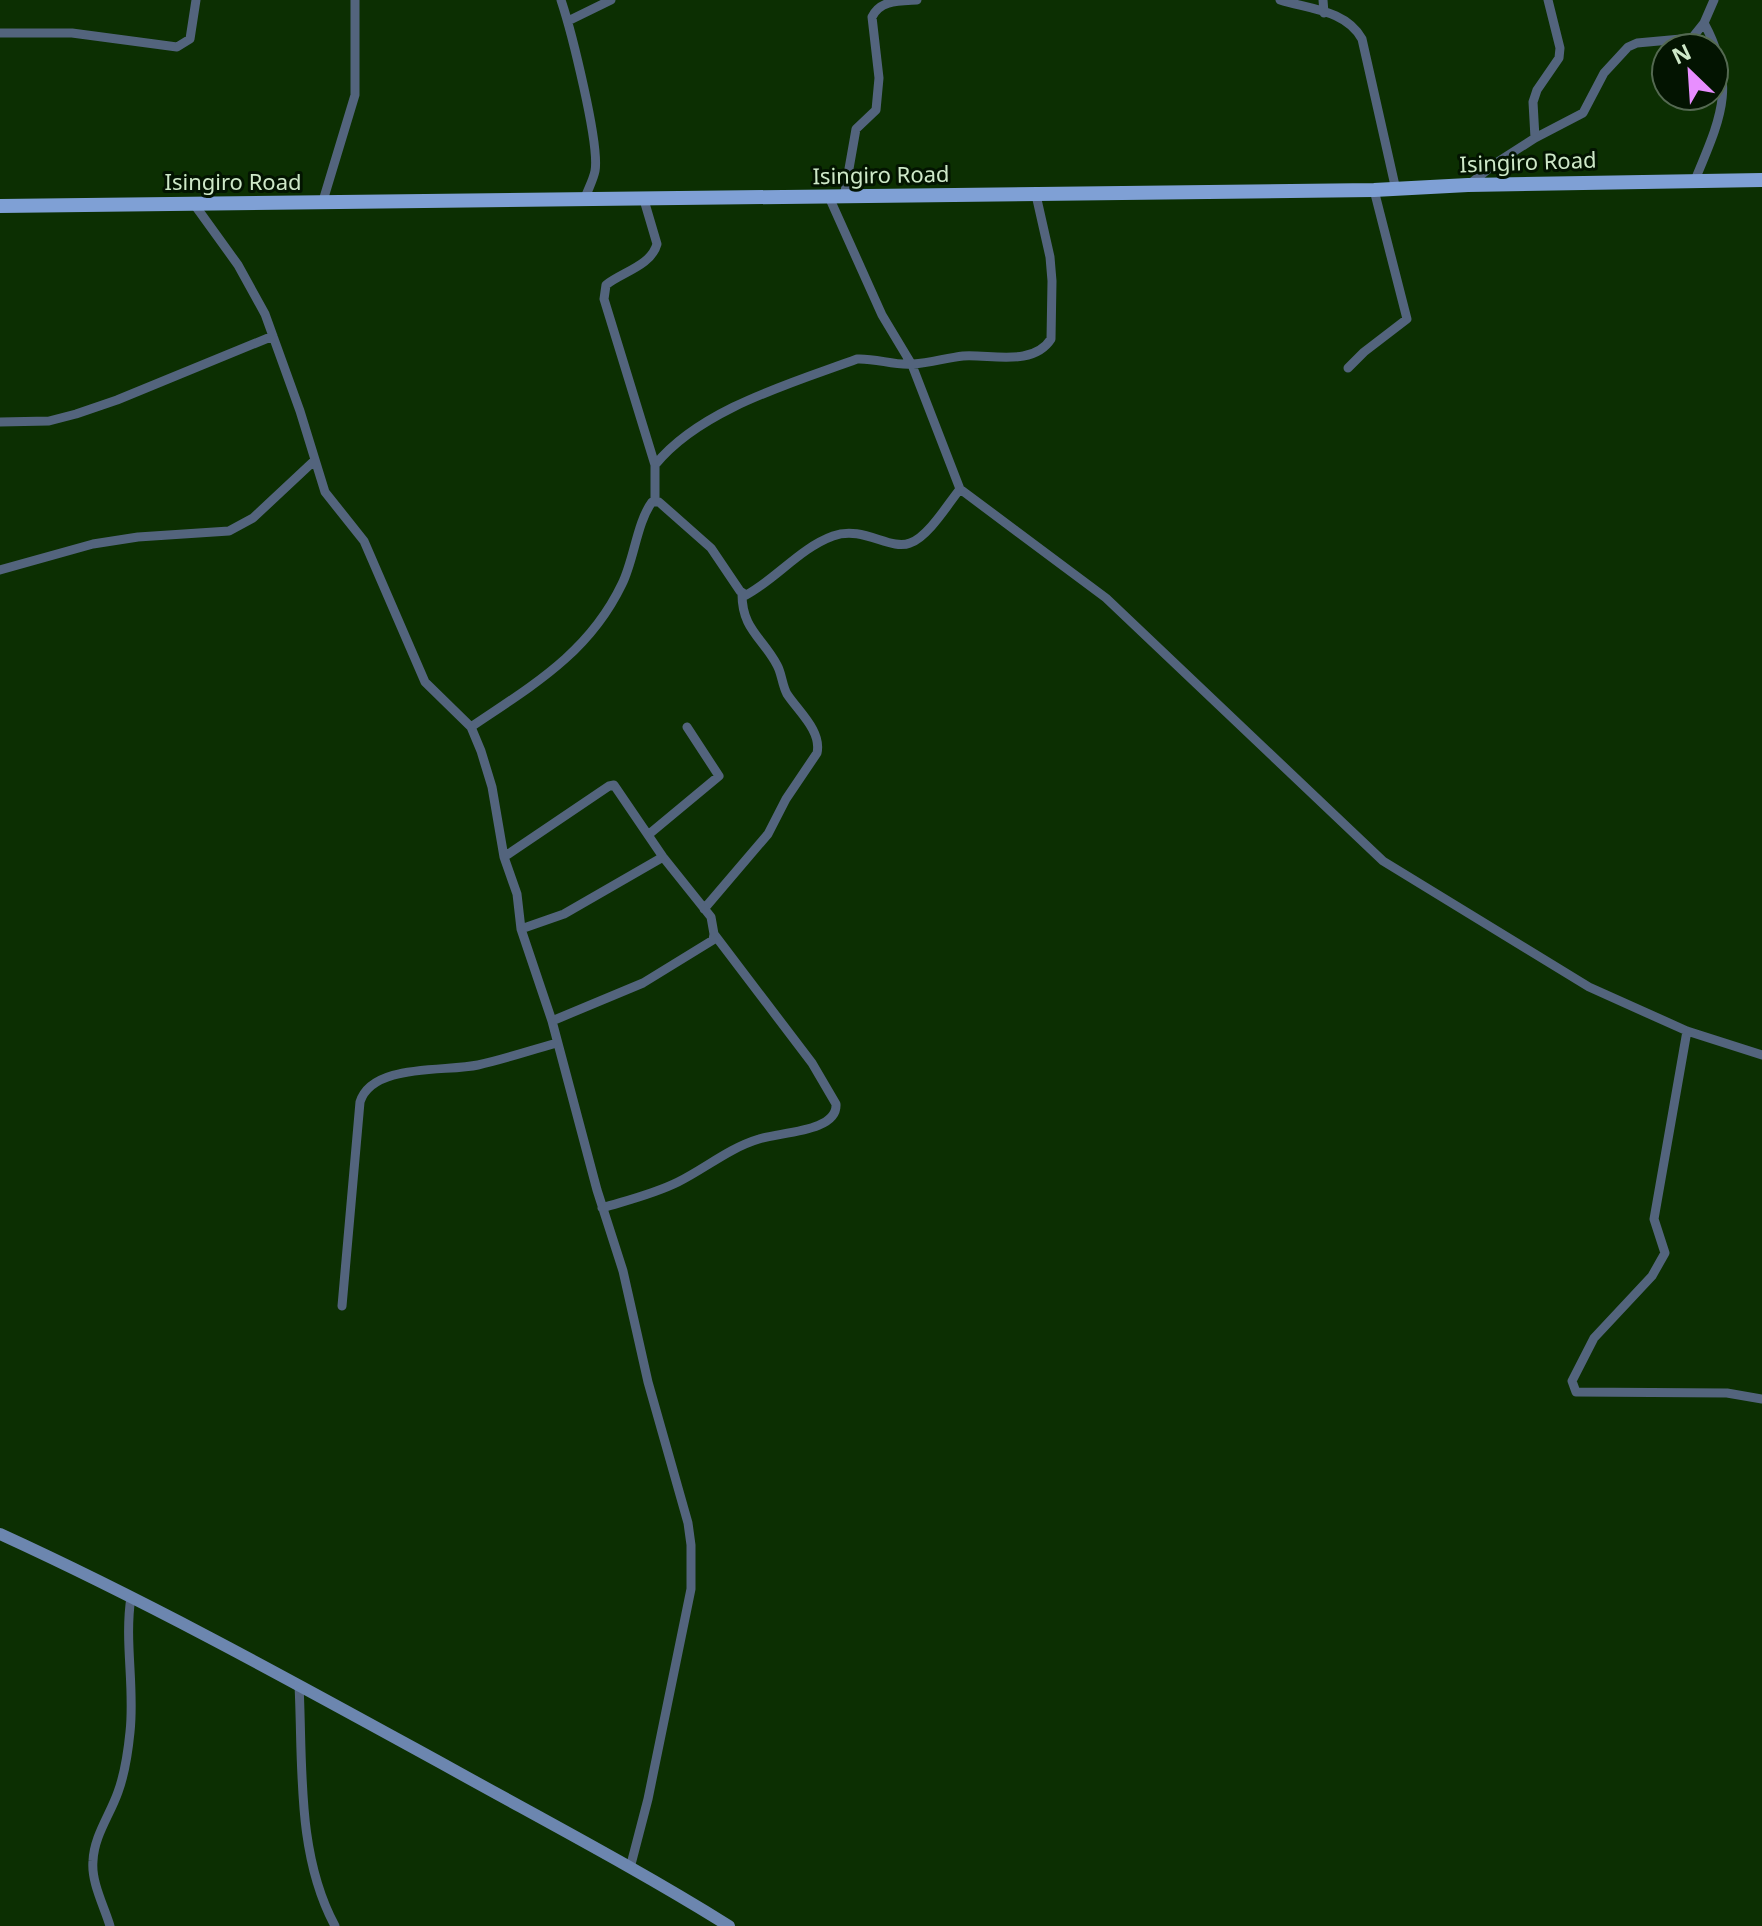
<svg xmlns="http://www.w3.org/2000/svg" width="1762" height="1926" font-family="'Noto Sans',sans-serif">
<rect width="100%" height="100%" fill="#0c2f02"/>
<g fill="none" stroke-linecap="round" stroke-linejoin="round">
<path stroke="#53647d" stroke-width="9" d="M561,0C571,30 600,144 595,171C593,181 587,191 584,201
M1280,0C1309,9 1346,10 1362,39L1396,190
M1323,0L1324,13
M568,21L611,0
M0,33H72L177,47L190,39L196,0
M1535,138L1533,102L1537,90L1559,58L1560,48L1548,0
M1695,180C1720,119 1738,86 1704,23
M1471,183L1496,163L1535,138L1583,113L1604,73L1628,47L1637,43L1692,38L1704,23L1714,0
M829,197L882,315L912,365L960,489L1106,598L1383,861L1589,987L1687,1031L1762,1055
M844,197L856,129L876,110L879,78L872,17C880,0 899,1 917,0
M644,200L657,244C651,266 622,272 606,285L604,299L655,465V501
M194,204L238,265L265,314L300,411L325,492L364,541L425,682L471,727L481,751L492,787L504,857L517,894L521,929L552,1021L597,1190L623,1271L648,1382L688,1523L691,1545V1589L648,1799L630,1868
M322,204L355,95V0
M1348,368L1364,352L1407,319L1374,190
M0,422L49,421L76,414L117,400L273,336
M655,465C700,409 792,383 857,359C876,358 895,366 913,364C930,363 946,358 963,356C991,354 1033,367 1051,339L1052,281L1050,257L1036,195
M0,570L93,544L138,537L229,531L253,518L315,460
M471,727C533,685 589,653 622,584C634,560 637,522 652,502H659L711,548L740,591L746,595C776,579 800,548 833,536C863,525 890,551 910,543C928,537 948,504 960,489
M648,835L719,776L687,727
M504,857L609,786L614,785L663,857L711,917L714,934L812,1063L836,1104C838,1132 780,1132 759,1139C729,1148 706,1168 678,1182C654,1194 628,1200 602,1208
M704,909L768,834L786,799L817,753C822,731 798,711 787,694C782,685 782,674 777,665C762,637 742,629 742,594
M521,929L564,914L663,857
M552,1021L643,983L713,940L714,934
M1687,1031L1654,1219L1665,1253L1652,1276L1594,1338L1572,1381L1576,1392L1727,1393L1762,1399
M342,1306L360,1102C372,1063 445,1072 478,1065C505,1059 531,1050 557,1043
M299,1685C303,1765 296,1854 335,1926
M110,1926C104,1906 91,1882 93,1861C94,1836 110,1815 118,1792C125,1773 128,1752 130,1732C135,1687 124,1642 131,1597"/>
<path stroke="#6c86af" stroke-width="12" d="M0,1534C151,1603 297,1684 443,1764C538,1817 636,1868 729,1926"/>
<path stroke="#7fa0d5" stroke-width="14" d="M0,206L1374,190L1468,185L1762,180"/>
</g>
<g text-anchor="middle" stroke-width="6" stroke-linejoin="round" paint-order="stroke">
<g font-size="22" fill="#cee8c8" stroke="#031401">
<text transform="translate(1528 162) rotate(-2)" y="8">Isingiro Road</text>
<text transform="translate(881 175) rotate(-1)" y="8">Isingiro Road</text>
<text x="233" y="190">Isingiro Road</text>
</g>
</g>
<g transform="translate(1690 72) rotate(335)"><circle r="38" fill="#031401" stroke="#546951" stroke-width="2"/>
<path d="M0-6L14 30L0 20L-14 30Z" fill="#e88eff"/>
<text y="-12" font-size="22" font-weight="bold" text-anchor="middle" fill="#cee8c8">N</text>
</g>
</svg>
